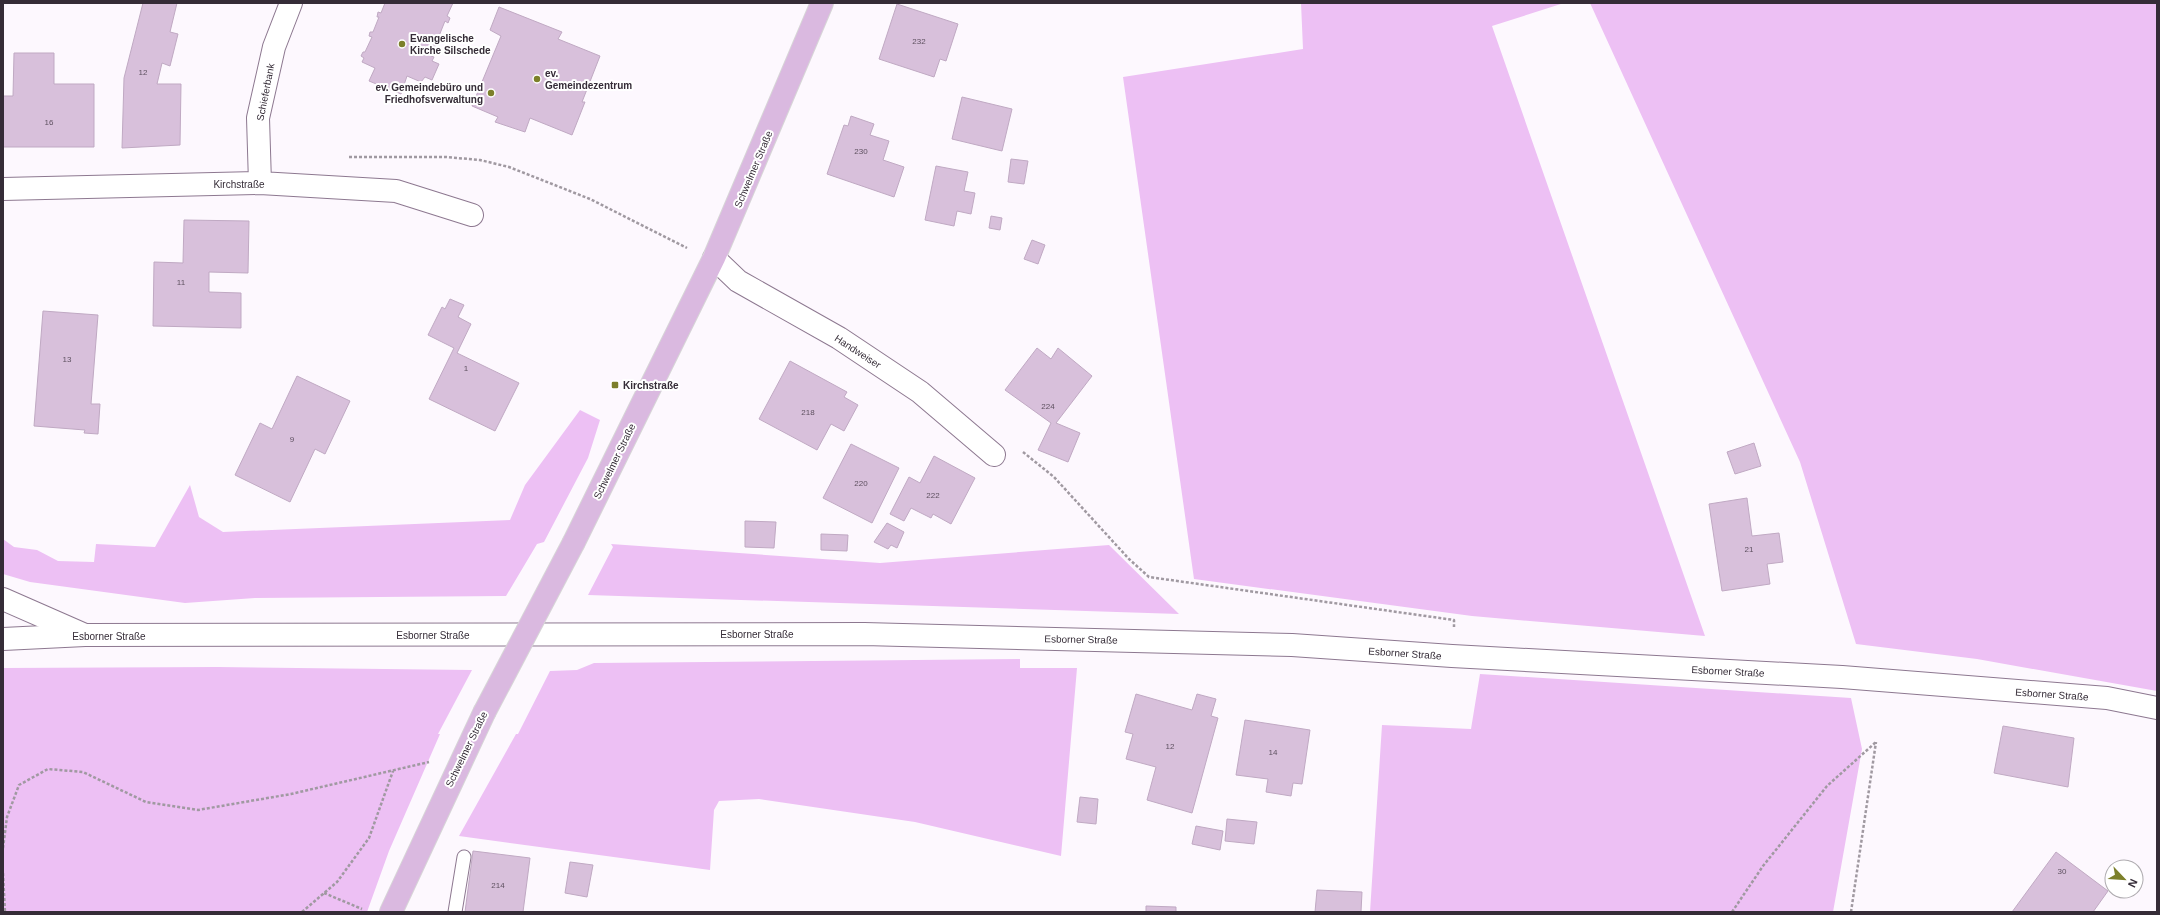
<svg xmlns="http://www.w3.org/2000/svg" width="2160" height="915" font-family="Helvetica,sans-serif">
<rect width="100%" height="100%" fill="#fdf8fe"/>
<path fill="#edc0f4" d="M1301,3H1564L1492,26L1705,636L1472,616L1194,579L1123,77L1303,49Z
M1590,3H2157V691L1977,659L1856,644L1800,462Z
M580,410L600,420L588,458L544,542L537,544L506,596L255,598L185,603L30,582L3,574V539L14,547L37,550L58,561L94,562L96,544L155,547L190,485L199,517L223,532L510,520L525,485Z
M611,544L880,563L1109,545L1179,614L588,595L613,547Z
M1020,659V668H1077L1061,856L915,822L759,799L719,801L714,810L710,870L459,836L516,734H518L550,671L577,670L594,663Z
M218,667L472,670L438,734H440L389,851L367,912H3V668Z
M1480,674L1851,698L1862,749L1833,912H1370L1382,725L1471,729Z"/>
<path fill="#d8c0db" stroke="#c0a9c3" d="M143,3H177L170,32L178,34L170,66L162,63L157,84H181L180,145L122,148L124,78Z
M385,3H453L447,16L450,18L448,23L445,21L431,56L434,57L432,61L439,64L432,80L425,77L421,82L407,76L401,94L369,81L375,68L362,62L364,58L361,56L363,52H365L372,37L369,36L370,32H373L379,17H377L378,12L381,13Z
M897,4L958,24L946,61L940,59L934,77L879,59Z
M499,7L562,32L558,39L600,56L582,102H585L572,135L530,118L525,132L495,122L498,117L472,106L501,36L490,30Z
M14,53H54V84H94V147H3V96H13Z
M962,97L1012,109L1002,151L952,139Z
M851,116L874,124L870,135L889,141L883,160L904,167L894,197L827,174L844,125L848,126Z
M1011,159L1028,161L1024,184L1008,182Z
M936,166L968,172L964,191L975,193L971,214L957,211L954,226L925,220Z
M991,216L1002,218L1000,230L989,228Z
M184,220L249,221L248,273L209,272V292L241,293V328L153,326L154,262L183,263Z
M1032,240L1045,245L1038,264L1024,259Z
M450,299L464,305L458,317L471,324L457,353L519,383L495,431L429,399L454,348L428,335L442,307L445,309Z
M43,311L98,315L91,404H100L98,434L84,433L85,430L34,426Z
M1037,348L1051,359L1058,348L1092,376L1056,423L1080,433L1068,462L1038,450L1051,423L1005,390Z
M790,361L847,392L844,397L858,405L844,431L831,424L817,450L759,419Z
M297,376L350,401L325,454L315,449L290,502L235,475L260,423L272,429Z
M1754,443L1761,466L1735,474L1727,452Z
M851,444L899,468L872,523L823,498Z
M934,456L975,478L951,524L933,514L931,518L911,508L904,521L890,514L909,477L920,483Z
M1747,498L1752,536L1779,533L1783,562L1767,564L1770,584L1722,591L1709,504Z
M745,521L776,522L774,548L745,547Z
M887,523L904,532L897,548L891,545L888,549L874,542Z
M821,534L848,535L847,551L821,550Z
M1136,694L1192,710L1197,694L1216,699L1211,716L1218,718L1192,813L1147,800L1156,767L1126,759L1133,734L1125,732Z
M1245,720L1310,730L1302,784L1293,783L1291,796L1266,792L1268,779L1236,775Z
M2003,726L2074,738L2068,787L1994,773Z
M1080,797L1098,799L1096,824L1077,822Z
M1227,819L1257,822L1254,844L1225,841Z
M1196,826L1223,831L1220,850L1192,844Z
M473,851L530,858L523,912H465Z
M2056,852L2108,891L2093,912H2012Z
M570,862L593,865L587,897L565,893Z
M1317,890L1362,892L1361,912H1315Z
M1146,906L1176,907V912H1146Z"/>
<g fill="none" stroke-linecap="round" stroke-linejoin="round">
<defs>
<path id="lane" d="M455,912L464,857"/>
<path id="street" d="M260,183L258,118L274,47L291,3
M3,189L260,183L396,191L472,215
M714,258L738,281L839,338L920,392L994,455
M3,599L85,635"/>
<path id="secondary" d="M3,639L85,635L864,634L1292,645L1452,656L1842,677L2107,698L2157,708"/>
<path id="primary" d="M574,542L714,258L822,3
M391,912L484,713"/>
</defs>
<use href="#lane" stroke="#8d7890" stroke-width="15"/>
<use href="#street" stroke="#8d7890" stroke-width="24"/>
<use href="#secondary" stroke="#8d7890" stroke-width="24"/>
<use href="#primary" stroke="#d7d5d7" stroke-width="24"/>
<path stroke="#a099a1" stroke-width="2.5" stroke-dasharray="3 2" stroke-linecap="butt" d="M349,157H446L480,160L509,167L590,199L687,248
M1023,452L1054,477L1129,559L1149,577L1454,620V627
M3,848L7,817L19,785L48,769L83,772L146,802L198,810L291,794L429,762
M3,873L5,912
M324,893L362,909
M302,912L337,882L369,838L393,771
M1732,912L1763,866L1827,786L1876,742
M1851,912L1876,742"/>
<use href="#lane" stroke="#fff" stroke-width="13"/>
<use href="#street" stroke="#fff" stroke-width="22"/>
<use href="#secondary" stroke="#fff" stroke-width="22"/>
<use href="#primary" stroke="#dab9e0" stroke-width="22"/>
<defs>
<path id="primary-bridge" d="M484,713L574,542"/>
</defs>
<use href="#primary-bridge" stroke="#d7d5d7" stroke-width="24" stroke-linecap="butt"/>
<use href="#primary-bridge" stroke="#dab9e0" stroke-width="22"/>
</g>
<g fill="#7c802a" stroke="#fff" stroke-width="1.5">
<circle cx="402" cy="44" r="4"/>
<circle cx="537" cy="79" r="4"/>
<circle cx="491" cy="93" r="4"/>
<rect x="611" y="381" width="8" height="8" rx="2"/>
</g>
<g text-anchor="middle" stroke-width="4" stroke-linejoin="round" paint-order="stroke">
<g font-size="8" fill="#5e5160">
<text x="919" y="44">232</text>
<text x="143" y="75">12</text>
<text x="49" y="125">16</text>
<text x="861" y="154">230</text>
<text x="181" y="285">11</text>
<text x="67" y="362">13</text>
<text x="466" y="371">1</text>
<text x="1048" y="409">224</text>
<text x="808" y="415">218</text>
<text x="292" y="442">9</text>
<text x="861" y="486">220</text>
<text x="933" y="498">222</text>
<text x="1749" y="552">21</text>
<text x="1170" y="749">12</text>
<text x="1273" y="755">14</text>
<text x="2062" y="874">30</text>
<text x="498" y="888">214</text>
</g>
<g font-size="10" font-weight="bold" fill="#352c37" stroke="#fff" text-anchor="start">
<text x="410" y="42">Evangelische<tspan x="410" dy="12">Kirche Silschede</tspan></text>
<text x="545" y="77">ev.<tspan x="545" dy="12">Gemeindezentrum</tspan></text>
<text x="483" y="91" text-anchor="end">ev. Gemeindebüro und<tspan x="483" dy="12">Friedhofsverwaltung</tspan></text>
<text x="623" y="389">Kirchstraße</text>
</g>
<g font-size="10" fill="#352c37" stroke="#fff">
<text transform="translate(265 92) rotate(-79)" y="4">Schieferbank</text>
<text transform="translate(753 169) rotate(-67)" y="4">Schwelmer Straße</text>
<text x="239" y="188">Kirchstraße</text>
<text transform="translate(858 351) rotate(33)" y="4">Handweiser</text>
<text transform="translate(614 461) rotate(-64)" y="4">Schwelmer Straße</text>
<text x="757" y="638">Esborner Straße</text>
<text x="433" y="639">Esborner Straße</text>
<text x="109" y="640">Esborner Straße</text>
<text transform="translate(1081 639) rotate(1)" y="4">Esborner Straße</text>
<text transform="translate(1405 653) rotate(4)" y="4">Esborner Straße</text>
<text transform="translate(1728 671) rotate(3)" y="4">Esborner Straße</text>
<text transform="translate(2052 694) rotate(4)" y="4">Esborner Straße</text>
<text transform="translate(466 749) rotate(-64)" y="4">Schwelmer Straße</text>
</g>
</g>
<rect width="2160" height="915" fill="none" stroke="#352c37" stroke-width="8"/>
<g transform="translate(2124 879) rotate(115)"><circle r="19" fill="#ffffff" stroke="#aeabaf"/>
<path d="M0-3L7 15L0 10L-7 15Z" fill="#7c802a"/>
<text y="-6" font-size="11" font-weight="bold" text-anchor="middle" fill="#352c37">N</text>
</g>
</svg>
